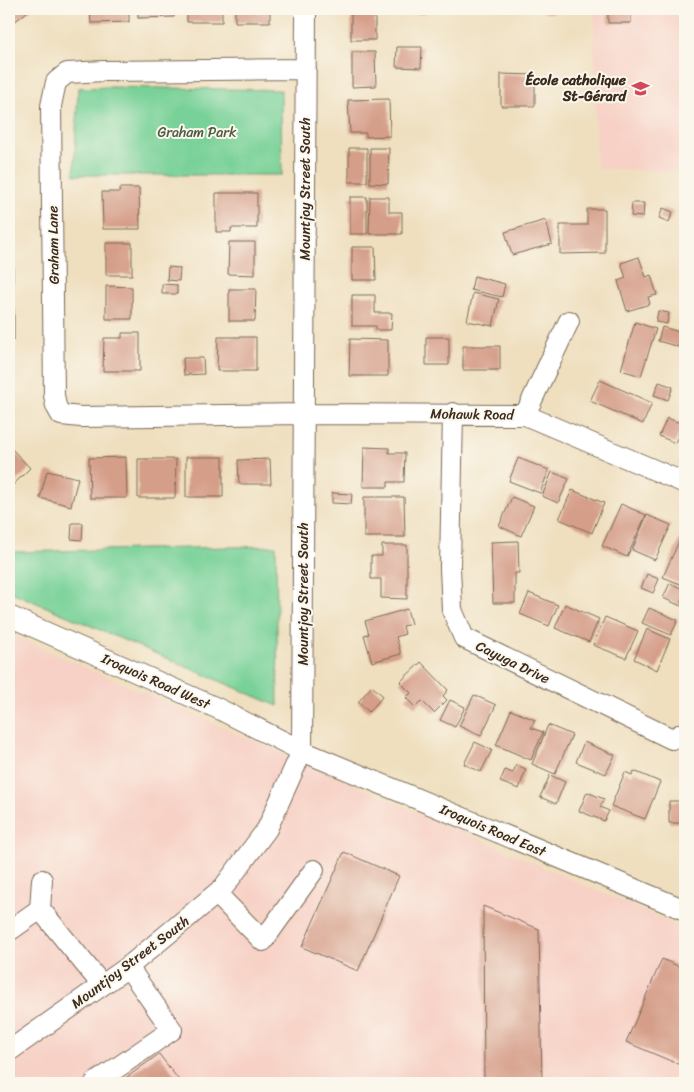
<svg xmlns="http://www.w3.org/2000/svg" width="694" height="1092" font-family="Sriracha,sans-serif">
<rect width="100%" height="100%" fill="#fbf7ec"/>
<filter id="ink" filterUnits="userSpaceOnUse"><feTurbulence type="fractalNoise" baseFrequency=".02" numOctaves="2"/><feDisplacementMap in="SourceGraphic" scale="10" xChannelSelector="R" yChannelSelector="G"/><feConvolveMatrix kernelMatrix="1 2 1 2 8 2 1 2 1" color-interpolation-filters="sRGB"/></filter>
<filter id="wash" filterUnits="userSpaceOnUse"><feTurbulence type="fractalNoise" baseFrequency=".0096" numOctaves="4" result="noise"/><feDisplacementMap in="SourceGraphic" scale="20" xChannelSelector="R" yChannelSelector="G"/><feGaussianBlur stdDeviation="1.12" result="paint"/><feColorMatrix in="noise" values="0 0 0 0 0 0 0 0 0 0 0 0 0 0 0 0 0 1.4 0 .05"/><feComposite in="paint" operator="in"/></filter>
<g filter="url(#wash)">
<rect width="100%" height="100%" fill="#efdfbf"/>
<path fill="#f7d1c6" d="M594,9H685V172L596,168Z
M9,634L685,929V1083H9Z"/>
<path fill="#78d198" stroke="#5a7e5b" d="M109,87L281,90L282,175H74L78,88Z
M276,546L278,706L9,591V552Z"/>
<g id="blocks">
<path fill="#d59e89" d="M9,9H31L9,26Z
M90,9H129V22L91,23Z
M138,9H174V17L138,18Z
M187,9H222V22H187Z
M235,9H270V22H235Z
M351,9H375V40H351Z
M402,9H425V14H402Z
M544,9H555V13H544Z
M608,9H631V23H608Z
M397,47H422L421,68L396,67Z
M352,52H375L376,86L352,87Z
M501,74L535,75V106H501Z
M389,99L390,136L366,137V133H350L348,100Z
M349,148H367V182H349Z
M370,148H389L388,184L370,183Z
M120,188H139L140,229H103L102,192H120Z
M216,193H257V228H231V232H216Z
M350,197H367V234H350Z
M370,197H389V212H402V234H369Z
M632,203H644L643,217L631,216Z
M663,208L673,212L669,222L659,218Z
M587,209H605V253L560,254V225H587Z
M546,220L552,244L512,255L505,232Z
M229,242H255V275L228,274Z
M106,243H132V275H106Z
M352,247H375L376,280H352Z
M9,256L13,257V289H9Z
M639,257L646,277L651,275L657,295L648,297L650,304L627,311L618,281L626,278L621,263Z
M168,267L180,268L179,281L167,280Z
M474,276L505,284L502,297L471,290Z
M162,284L177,285V294H162Z
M106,286L132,287V319H106Z
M229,289H256L255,321H229Z
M473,293L499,299L493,326L467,321Z
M352,295H375V313H392L391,330H376V326H352Z
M9,308H14V340H9Z
M658,311L669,313L667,324L656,322Z
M635,322L656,329L641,376L621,370Z
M662,327L683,333L679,347L658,341Z
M122,333H140V371H103L104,338H122Z
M218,337H256V371H217Z
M426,337H449V365H426Z
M350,339L388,340V376H349Z
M463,346H500V370H463Z
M183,358H203L204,374L184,375Z
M600,380L652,403L643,424L590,401Z
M659,382L673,387L668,400L654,395Z
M667,418L683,424L675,443L659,436Z
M9,446L30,468L9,489Z
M364,447L389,448V453H405L404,482H388V487H363Z
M126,457L127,498H90L89,458Z
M186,457H223V497H186Z
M518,458L549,470L540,493L509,481Z
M138,459H176L175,498H138Z
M270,459L271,484H239L238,460Z
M47,471L78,478L71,506L40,498Z
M552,472L569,479L558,503L542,496Z
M572,490L604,503L592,533L559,519Z
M332,493L352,494L351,504L332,503Z
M364,497H404L405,537H364Z
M512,497L534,506L521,536L499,526Z
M621,504L646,515L627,557L602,546Z
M647,515L671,525L655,560L632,550Z
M72,523H83L82,540L71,539Z
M683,532L685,533V586L663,577Z
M518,541L519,573H515V603H493L491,542Z
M382,545H407V599L381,598V579H371V556H382Z
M647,574L659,579L653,593L641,588Z
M670,583L685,590L681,606L663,598Z
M529,593L558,605L549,626L520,614Z
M565,604L599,619L589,642L555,628Z
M649,608L678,620L671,635L642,623Z
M407,609L411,624L403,626L405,634L396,637L401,654L372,662L364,635L369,634L365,621Z
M605,617L638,631L626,658L593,645Z
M647,629L670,639L657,670L634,659Z
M421,662L448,690L443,696L447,700L434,713L422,701L415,707L406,698L411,693L400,682Z
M372,686L383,696L369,712L358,702Z
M474,695L496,705L481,736L459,726Z
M450,700L465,707L455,727L440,720Z
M511,710L535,720L531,728L543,732L531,760L496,745Z
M548,725L572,735L555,774L532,764Z
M475,742L492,750L481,772L464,764Z
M584,742L615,755L606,774L576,762Z
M516,765L526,769L519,789L500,782L505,770L513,773Z
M634,771L660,782L645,819L611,806L625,772L632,775Z
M550,775L565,782L556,804L540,797Z
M587,792L604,799L600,807L609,811L604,821L579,811Z
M669,801H685V823H669Z
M344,852L399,876L358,971L302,947Z
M483,906L539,929L542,1083H484Z
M662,959L685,969V1067L626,1042Z
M159,1054L181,1083H119Z"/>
</g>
</g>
<g filter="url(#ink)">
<use href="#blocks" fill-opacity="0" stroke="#7a6956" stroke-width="1"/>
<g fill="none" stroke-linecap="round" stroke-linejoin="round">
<defs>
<path id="minor" d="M306,69L104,71L67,73L56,82L51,106L54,395L56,406L61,415L81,417L304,414L525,415L685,483
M453,413L450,568L452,610L464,638L672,739L685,732
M525,415L569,321
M9,616L219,709L302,751L685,910
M42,880L40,909L102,985
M217,894L263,941L314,870
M9,931L40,909
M9,1051L128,967L223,888L267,829L302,751L306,9
M95,1083L172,1030L128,967"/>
</defs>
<use href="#minor" stroke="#7a6956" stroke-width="22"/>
<use href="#minor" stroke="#fff" stroke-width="20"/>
</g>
</g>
<defs>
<symbol id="school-bare" viewBox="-9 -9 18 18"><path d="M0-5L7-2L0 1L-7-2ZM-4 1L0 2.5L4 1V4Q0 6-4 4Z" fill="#d1495b" stroke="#fbf7ec" stroke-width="2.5" paint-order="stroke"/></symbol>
</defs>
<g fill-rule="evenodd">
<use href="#school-bare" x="628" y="76" width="25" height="25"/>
</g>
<g text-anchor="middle" stroke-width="4" stroke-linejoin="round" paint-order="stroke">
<g font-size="14" font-weight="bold" fill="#3b2a1e" stroke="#fbf7ec" text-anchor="end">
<text x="626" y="85">École catholique<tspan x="626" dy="16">St-Gérard</tspan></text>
</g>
<g font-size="14" fill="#4d5c43" stroke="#fbf7ec">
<text x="197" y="137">Graham Park</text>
</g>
<g font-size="14" fill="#3b2a1e" stroke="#fbf7ec">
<text transform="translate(305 189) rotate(-90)" y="5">Mountjoy Street South</text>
<text transform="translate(53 245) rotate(-91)" y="5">Graham Lane</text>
<text transform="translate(472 414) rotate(1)" y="5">Mohawk Road</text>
<text transform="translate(303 594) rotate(-90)" y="5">Mountjoy Street South</text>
<text transform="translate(513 662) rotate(26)" y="5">Cayuga Drive</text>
<text transform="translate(156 681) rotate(24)" y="5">Iroquois Road West</text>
<text transform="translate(493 830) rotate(23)" y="5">Iroquois Road East</text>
<text transform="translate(130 962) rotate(-37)" y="5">Mountjoy Street South</text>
</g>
</g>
<rect width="694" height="1092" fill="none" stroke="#fbf7ec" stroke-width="30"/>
</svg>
